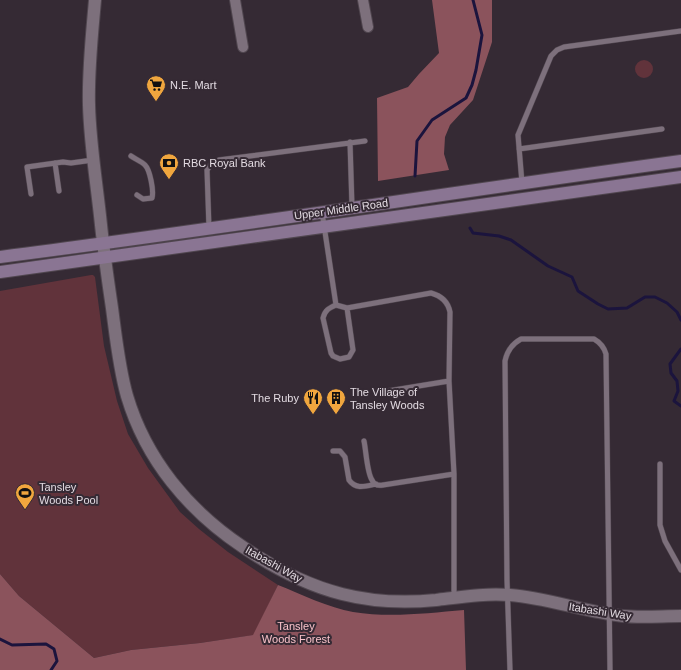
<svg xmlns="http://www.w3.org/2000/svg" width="681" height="670" font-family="Arial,sans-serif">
<rect width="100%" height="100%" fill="#352a34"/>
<path fill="#61333b" d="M635 69a9 9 0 1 1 18 0a9 9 0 1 1-18 0Z
M91,275H93L95,277L104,346L117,401L128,434L148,468L180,512L199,529L228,552L278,585L254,635L200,643L131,650L94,658L19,596L0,574V291Z"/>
<path fill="#8b535c" d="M432,0H492V42L473,100L450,125L445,137L444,154L449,170L378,181L377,98L408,87L419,74L439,53Z
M0,574L19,596L94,658L131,650L200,643L253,635L278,585C301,594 329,608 353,612C390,618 428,613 464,610L466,670H0Z"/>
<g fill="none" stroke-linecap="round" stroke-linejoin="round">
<path stroke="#1b143d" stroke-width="3" d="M415,176L417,141L432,120L466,98L472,85L476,70L482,35L473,0
M470,228L473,233L499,236L511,240L548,266L572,277L578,291L598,304L608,309L627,308L645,297H655L667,303L677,312L681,320
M681,349L670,364L671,373L677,381L678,391L674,401L681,406
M0,639L12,645L46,644L54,649L57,661L51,670"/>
<defs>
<path id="service" d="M350,142L352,207
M519,149L662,129
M131,156C135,159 141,161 145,165C150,170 154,191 152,198L143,199L137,195
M55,163L59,191
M522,183L518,135L551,56L557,50L564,47L681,31
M31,194L27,167L63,162L71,163L93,160
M322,212L336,305C329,308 325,310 323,318L331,353L333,356L340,359L349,357L353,350L347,308
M209,228L207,170L211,164L219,160L365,141
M336,305L347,308L431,293C442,296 448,302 450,312L449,381L388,391
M364,441C366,450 367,473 372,480C374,485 378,486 383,485L454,474L449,381
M333,451H340L345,457L349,480C356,490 366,486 376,484
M660,464V525L665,541L681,570
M454,474V597
M510,670L507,580L505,361C507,351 512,344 521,339H594C601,343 604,347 606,354L610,670"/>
<path id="minor" d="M235,0L243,47
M363,0L368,27"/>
<path id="tertiary" d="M95,0C92,35 88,70 89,105C90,145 97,185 101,225C104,253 108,281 112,308C116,338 119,368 127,396C146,460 189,511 243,547C274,568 306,585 342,594C373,602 405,603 436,600C461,597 485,593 510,595C548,598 585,612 623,616C642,618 662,616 681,616"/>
<path id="secondary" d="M0,257C227,228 454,192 681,161
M0,272L681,177"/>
</defs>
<use href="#service" stroke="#50464f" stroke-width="6"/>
<use href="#minor" stroke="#50464f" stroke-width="12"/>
<use href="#tertiary" stroke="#50464f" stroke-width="14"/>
<use href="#secondary" stroke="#50464f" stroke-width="14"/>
<use href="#service" stroke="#7d707c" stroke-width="5"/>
<use href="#minor" stroke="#7d707c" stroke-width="10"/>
<use href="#tertiary" stroke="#7d707c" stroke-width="12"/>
<use href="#secondary" stroke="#8a7593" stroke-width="12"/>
</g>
<defs>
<symbol id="supermarket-pin" viewBox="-11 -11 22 30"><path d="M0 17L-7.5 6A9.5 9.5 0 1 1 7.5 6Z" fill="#f0a63e" stroke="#352a34"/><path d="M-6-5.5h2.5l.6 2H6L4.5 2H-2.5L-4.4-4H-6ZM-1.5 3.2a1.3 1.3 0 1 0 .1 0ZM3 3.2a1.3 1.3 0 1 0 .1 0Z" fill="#111"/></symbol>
<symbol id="bank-pin" viewBox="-11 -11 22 30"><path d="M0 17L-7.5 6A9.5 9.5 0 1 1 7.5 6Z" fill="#f0a63e" stroke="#352a34"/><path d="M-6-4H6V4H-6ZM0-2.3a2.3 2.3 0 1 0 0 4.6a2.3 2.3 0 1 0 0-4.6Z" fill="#111"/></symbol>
<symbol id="restaurant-pin" viewBox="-11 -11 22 30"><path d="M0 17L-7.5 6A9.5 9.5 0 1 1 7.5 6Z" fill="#f0a63e" stroke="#352a34"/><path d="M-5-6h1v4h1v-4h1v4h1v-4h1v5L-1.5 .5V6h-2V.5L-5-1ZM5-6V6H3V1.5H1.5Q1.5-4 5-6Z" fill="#111"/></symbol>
<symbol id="building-pin" viewBox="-11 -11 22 30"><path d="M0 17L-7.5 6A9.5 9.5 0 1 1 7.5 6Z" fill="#f0a63e" stroke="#352a34"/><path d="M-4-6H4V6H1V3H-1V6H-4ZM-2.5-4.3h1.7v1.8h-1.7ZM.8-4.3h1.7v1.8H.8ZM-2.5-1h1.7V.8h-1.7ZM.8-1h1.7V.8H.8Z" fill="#111"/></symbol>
<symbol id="stadium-pin" viewBox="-11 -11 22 30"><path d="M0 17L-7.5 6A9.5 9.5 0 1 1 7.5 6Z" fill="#f0a63e" stroke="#352a34"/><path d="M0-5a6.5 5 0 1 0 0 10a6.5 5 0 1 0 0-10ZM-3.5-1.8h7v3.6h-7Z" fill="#111"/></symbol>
</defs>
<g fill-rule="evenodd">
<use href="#supermarket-pin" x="145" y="74" width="22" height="30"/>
<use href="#bank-pin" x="158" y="152" width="22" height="30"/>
<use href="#restaurant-pin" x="302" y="387" width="22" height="30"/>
<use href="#building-pin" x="325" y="387" width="22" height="30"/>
<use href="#stadium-pin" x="14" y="482" width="22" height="30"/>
</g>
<g text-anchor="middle" stroke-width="4" stroke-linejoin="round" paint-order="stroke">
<g font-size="11" fill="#e2dae1" stroke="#352a34" text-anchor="start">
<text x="170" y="89">N.E. Mart</text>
<text x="183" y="167">RBC Royal Bank</text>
<text x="350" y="396">The Village of<tspan x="350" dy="13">Tansley Woods</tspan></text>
<text x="299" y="402" text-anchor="end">The Ruby</text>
<text x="39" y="491">Tansley<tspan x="39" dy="13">Woods Pool</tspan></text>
</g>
<g font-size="11" fill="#e2dae1" stroke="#352a34">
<text transform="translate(341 209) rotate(-8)" y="4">Upper Middle Road</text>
<text transform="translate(274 564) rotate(29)" y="4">Itabashi Way</text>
<text transform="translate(600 611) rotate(9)" y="4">Itabashi Way</text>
</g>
<g font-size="11" fill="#f8c2c9" stroke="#352a34">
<text x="296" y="630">Tansley<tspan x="296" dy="13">Woods Forest</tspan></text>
</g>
</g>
</svg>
